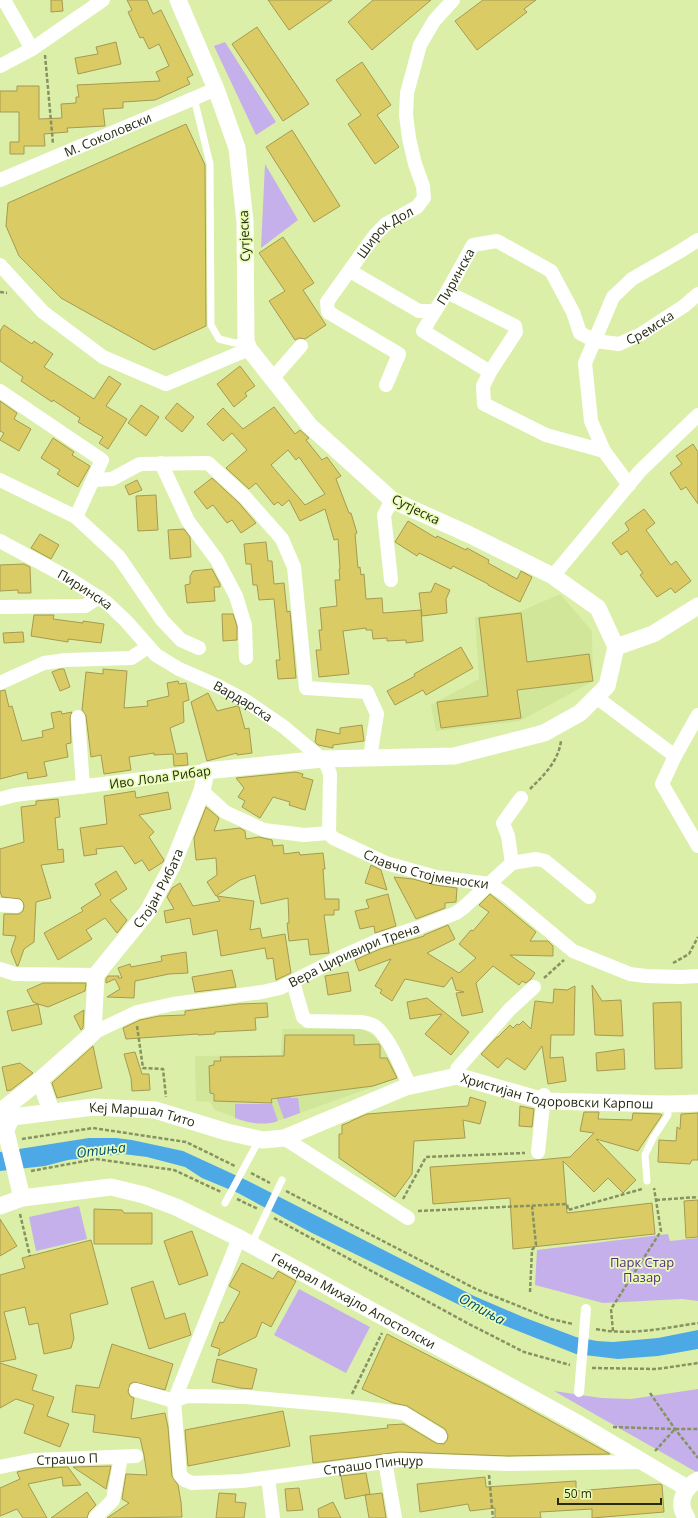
<svg xmlns="http://www.w3.org/2000/svg" width="698" height="1518" font-family="'Open Sans',sans-serif">
<rect width="100%" height="100%" fill="#dcefa9"/>
<path fill="#d1e698" d="M560,594L592,631L593,681L520,721L436,731L431,705L479,679L475,617L519,612Z
M362,1028L375,1037L390,1055L398,1078L272,1123L248,1122L215,1110L210,1102L196,1101L195,1056L281,1055L282,1029Z"/>
<path fill="#c5b0ec" d="M225,42L276,122L256,135L214,46Z
M265,164L298,220L261,248Z
M290,1079L291,1098H298L300,1113L284,1119L273,1088Z
M235,1104H272L278,1121C264,1126 248,1123 235,1118Z
M79,1206L87,1239L36,1251L29,1217Z
M668,1234L670,1241L698,1238V1301L682,1299L603,1303L535,1285L537,1250Z
M299,1289L370,1327L346,1373L274,1335Z
M698,1389V1473L554,1391L601,1398L631,1399Z"/>
<path fill="#4da9e6" d="M89,1138H116L132,1140L183,1151L246,1180L474,1296L523,1317L576,1337L597,1341L613,1342L658,1338L698,1330V1349L658,1356L618,1359L576,1354L488,1319L312,1233L238,1193L202,1178L185,1167L147,1157L123,1154L68,1160L45,1166L0,1171V1152Z"/>
<path fill="#dbcb64" stroke="#a59a52" fill-rule="evenodd" d="M51,0H62L63,11L51,12Z
M127,0H147L153,14L161,10L193,75L187,78L190,84L155,100L123,102V108L103,109L105,126L67,128L68,132L44,134L45,146H24V154H10V142H19V112H0V91H17V86H39V119L62,118L61,104L76,103V97H79L77,85L160,81L156,72L169,66L159,44L149,49L143,37L140,38L128,12L132,10Z
M268,0H332L289,30Z
M373,0H431L372,50L348,22Z
M483,0H536L524,9L527,12L477,50L455,21Z
M257,27L309,104L283,121L232,44Z
M116,42L121,64L78,74L75,58L98,54L96,47Z
M362,62L391,105L377,115L399,147L375,164L348,124L361,115L336,80Z
M186,124L205,165L206,326L154,350L61,298L19,256L6,226L8,203Z
M292,130L340,206L314,222L266,147Z
M283,237L314,283L303,290L326,325L305,339L299,338L295,340L269,301L285,291L259,253Z
M4,325L32,344L34,341L53,354L44,367L94,399L109,376L121,384L106,406L127,419L108,449L99,443L103,437L78,422L80,418L53,400L52,402L21,381L23,377L0,361V331Z
M240,366L255,386L245,393L247,396L234,407L217,384Z
M0,401L17,413L14,419L31,429L19,451L0,440L4,433L0,431Z
M177,403L194,417L182,432L165,418Z
M141,405L159,417L146,436L128,423Z
M274,407L295,434L300,430L309,438L306,440L322,460L327,457L341,476L336,479L349,513H351L357,533L355,534L358,568L360,567L361,575L364,574L366,599L382,598L383,613L421,610L423,641L406,643V640L387,641V638L373,639L372,630H366V628L343,631L349,674L319,677L316,650H321L319,630H322L320,608L337,606L335,580H340L339,569H340L338,539L334,540L325,509L300,521L289,500L282,506L278,502L274,505L256,483L249,489L226,468L247,450L232,433L223,441L207,424L223,408L243,429ZM288,450L296,460L299,457L325,494L305,505L271,465Z
M53,438L74,452L72,455L90,466L78,487L57,474L60,470L41,458Z
M693,444L698,452V504L686,487L681,490L670,473L682,464L676,456Z
M212,478L239,503L256,523L241,533L232,520L227,523L213,505L207,509L194,492Z
M137,480L142,490L129,495L125,486Z
M156,495L158,530L138,531L136,496Z
M644,509L655,523L646,530L671,565L676,561L691,581L675,593L671,588L657,597L640,575L643,573L627,551L621,555L612,543L629,530L625,523Z
M408,521L436,538L437,536L466,550L467,548L489,560L488,563L517,579L521,571L532,577L520,602L488,585V584L453,566L451,569L419,553L417,556L395,542Z
M184,529L190,537L191,557L170,559L168,530Z
M40,534L59,545L51,559L31,548Z
M266,542L268,561H272L274,584L284,583L287,612L290,611L296,678L278,679L276,660H280L274,599L259,600L257,585H253L251,564H246L244,544Z
M24,564L30,567L31,593H18V590L0,591V565Z
M212,569L220,584V587H214L215,601L187,603L185,585L190,584V576L193,571Z
M435,583L450,590L446,599L447,613L422,616L419,593L431,592Z
M521,613L527,662L589,654L593,681L517,690L521,718L441,728L437,702L488,696L479,618Z
M222,614H233L237,626V640L223,641Z
M34,615H54L53,619L83,623V621L104,624L101,643L68,639V642L31,636Z
M23,632L24,642L4,643L3,633Z
M461,647L473,668L426,695L423,690L395,705L387,691L415,676L414,674Z
M60,669H64L70,687L60,691L52,672Z
M103,669L127,671L124,708L148,706L147,701L169,696L167,683L178,681L179,684L186,683L189,700L183,702L184,722L170,728L176,754L187,753L188,765L174,766L173,754L154,755V753L129,757L131,770L104,774L101,755L91,757L86,716L82,710L86,672L103,674Z
M5,690L9,707L12,706L22,741L43,737L42,731L54,728L51,713L61,711L62,714L72,712L70,718L71,743L66,744L68,757L44,762L47,776L28,779L27,772L0,779V691Z
M208,693L217,711L237,706L239,707L245,729L249,728L252,753L237,755V753L207,761L191,702Z
M362,725L364,741L333,745V748L318,745L315,742L317,729L340,734V728Z
M296,772L303,774L302,777L313,780L305,810L289,805L290,802L273,797L260,818L242,807L245,801L238,797L244,788L236,778Z
M135,791L136,798L168,792L171,809L139,815L154,832L149,837L164,860L163,862L149,871L142,860L135,864L123,846L96,849L97,854L84,856L80,828L107,824L104,796Z
M58,799L60,817L55,818L58,850L63,849L64,862L41,865L51,898L36,902L34,942L24,949L18,966H17L11,951L16,936L3,935L4,914H19L23,911L24,906L23,902L20,899L2,897L0,891V849L24,842L21,807L36,805V801Z
M206,807L219,818L214,831L240,828L245,831L246,839L259,837L272,840L273,846L283,845L284,854L299,852L300,855L323,853L325,869H323L325,899H339V910H334V915H324L329,953L310,955L308,939L289,941L287,923H289L288,898L261,904L255,875L240,880L216,896L207,882L217,875L216,858L196,860L194,838Z
M371,865L381,870L387,890L365,883Z
M116,871L127,889L110,900L127,920L117,933L105,918L86,930L92,939L58,960L44,933L83,911L81,908L101,895L95,884Z
M394,877L413,879L435,885L457,888L456,902L445,903V908L416,919Z
M180,883L193,906L220,901L217,896L254,901L250,930L260,928L262,938L285,934L291,973L276,980L273,958L267,959L265,948L221,956L217,930L193,935L190,918L166,923L164,911L174,909L167,897L172,888Z
M388,894L396,926L375,933L374,926L360,929L355,911L369,908L366,900Z
M490,894L536,932L530,941H548L553,946V956L510,955L535,973L531,979L526,983L522,981L519,985L493,966L476,983L483,1012L462,1016L456,993L464,992L456,990L452,977L444,987L405,979L392,1001L380,993L382,990L375,986L391,959L359,971L355,960L380,949L424,936V935L448,925L455,939L427,953L459,973L476,958L459,944L471,930L473,931L489,912L479,905Z
M186,952L188,973L169,974L135,981L134,998L107,997L120,989L115,979L106,983V979L108,976H119L118,978H122L118,968L130,964L131,967L162,961L161,956Z
M232,970L236,987L195,992L192,977Z
M348,972L351,991L328,995L325,976Z
M43,983H86L85,991L48,1007L38,1004L42,1024L12,1031L7,1011L38,1004L33,1002L27,990Z
M592,985L602,1001L621,1000L623,1036L595,1035Z
M575,986L574,1035H551L550,1058L563,1057L566,1081L548,1084L542,1046L525,1070L507,1058L498,1068L481,1054L497,1037H498L510,1025L513,1028L517,1024L519,1025L523,1021L531,1029L535,1001L553,1003L554,989L567,990Z
M427,998L469,1032L451,1055L425,1034L442,1014L410,1019L407,1002Z
M681,1002L682,1068L655,1069L653,1003Z
M267,1003L268,1017L255,1018L256,1030L215,1032V1034L198,1035V1034L126,1039L123,1028L140,1020L159,1016L185,1015V1011L239,1004Z
M84,1010L83,1028L81,1030L74,1016Z
M285,1035H354V1045L379,1044L380,1046V1058H387L397,1078L373,1086L271,1099L272,1103L214,1101V1094L210,1093L209,1066L214,1065V1061H221L220,1057L284,1056Z
M93,1046L102,1088L57,1098L52,1083Z
M624,1049L625,1069L597,1071L596,1053Z
M135,1052L142,1074H149L150,1090L132,1091L131,1078L124,1054Z
M20,1063L33,1073L11,1090L7,1091L2,1067Z
M470,1097L486,1102L480,1124L463,1120L465,1138L414,1141L412,1174L395,1197L339,1158V1134H342V1125L350,1122L351,1121L367,1114L468,1106Z
M520,1106L534,1109L532,1127L519,1126Z
M584,1112H599L598,1119L632,1120L633,1113L660,1114L662,1115L638,1151L596,1139L636,1180L623,1193L608,1178L594,1192L563,1161L567,1213L652,1203L655,1234L513,1249L510,1198L433,1204L430,1167L538,1160L570,1157L594,1133L580,1131Z
M698,1113V1160H692L690,1164L658,1162L659,1140L676,1141L677,1127L680,1129L681,1114Z
M698,1200V1237L686,1238L684,1201Z
M94,1209L122,1210L124,1213H152V1244H94Z
M0,1219L17,1246L0,1256Z
M192,1231L208,1275L179,1285L164,1241Z
M91,1240L108,1304L70,1314L74,1338L71,1348L44,1354L38,1323L29,1325L25,1307L4,1312L16,1359L0,1362V1275L25,1268L22,1258Z
M242,1263L273,1279L278,1271L296,1281L271,1327L262,1322L256,1337L218,1356L220,1349L211,1346L220,1322L223,1323L240,1292L229,1286Z
M153,1281L165,1319L185,1313L191,1335L149,1349L131,1288Z
M387,1334L488,1386L610,1454L508,1456L399,1452L313,1463L310,1436L388,1428L387,1425L404,1424L436,1443L444,1444L447,1440L448,1436L445,1429L407,1406L393,1403L362,1389Z
M112,1344L173,1364L165,1390L134,1382L130,1384L128,1392L130,1396L134,1398L131,1419L165,1413L168,1427L172,1476L178,1485L181,1502L182,1517L107,1518L129,1503L122,1499L126,1474L147,1475L144,1455L140,1438L93,1432L95,1415L72,1412L76,1385L99,1388Z
M217,1359L257,1369L252,1389L240,1388L212,1382Z
M0,1363L37,1375L32,1390L54,1397L47,1416L69,1424L60,1447L24,1433L34,1405L16,1399L0,1408Z
M283,1411L290,1446L188,1466L185,1430Z
M111,1466L106,1489L73,1467Z
M68,1467L81,1485L63,1486L62,1477L28,1484L47,1518H23L17,1509L0,1516V1488L20,1479L17,1472L35,1468Z
M366,1473L370,1494L345,1499L341,1476Z
M485,1477L486,1487L576,1481V1491L660,1484L662,1485L664,1512L592,1518V1509L540,1512L541,1518H495V1508L470,1511L468,1504L420,1512L417,1484Z
M299,1488L303,1510L287,1511L285,1489Z
M87,1492L96,1505L89,1512L87,1518H51Z
M219,1493L236,1494L235,1502L246,1503L244,1518H216Z
M382,1493L386,1518H369L365,1495Z
M333,1502L341,1518H319L318,1509Z"/>
<g fill="none" stroke-linecap="round" stroke-linejoin="round">
<path stroke="#869361" stroke-width="2.5" stroke-dasharray="4 2" stroke-linecap="butt" d="M45,55L53,144
M0,292L7,293
M530,789C544,775 558,762 561,741
M673,963L689,954L698,937
M544,978L564,960
M137,1026L143,1068L163,1069L166,1097
M22,1139L93,1128L186,1142L235,1166
M31,1171L96,1159L174,1170L221,1192
M251,1173L270,1183
M286,1191L476,1289L551,1319L573,1324
M237,1199L258,1209
M403,1199L426,1157L525,1153
M656,1200L698,1197
M418,1211L567,1204L568,1210L642,1189
M20,1214L30,1256
M274,1218L469,1324L524,1352L570,1365
M530,1292L532,1250L536,1245L532,1206
M596,1329C629,1336 665,1328 698,1323
M613,1331L611,1309L661,1231L654,1188
M592,1368L657,1369L698,1363
M650,1393L675,1429L698,1458
M352,1394L382,1333
M613,1427L674,1429
M655,1451L675,1429H698
M489,1475L493,1518"/>
<path stroke="#fff" stroke-width="7" d="M194,98L210,164L211,325L219,339L235,343L246,341
M647,1181L645,1155L653,1138L668,1115L667,1103
M225,1203L259,1140
M251,1245L282,1180"/>
<path stroke="#fff" stroke-width="10" d="M579,1392L586,1309"/>
<g stroke="#fff" stroke-width="14">
<path d="M4,0L32,49"/>
<path d="M0,66L32,49L103,0"/>
<path id="s1" d="M0,180L216,89"/>
<path d="M0,265L43,312L103,357L166,384L249,349"/>
<path id="s2" d="M350,271L419,311H435L447,292L473,245L497,241L551,271L573,312L580,333L595,341L619,344L641,334L684,306L698,294"/>
<path d="M435,311L423,331L490,372L516,332L515,326L447,292"/>
<path d="M490,372L483,386L484,404L546,435L604,451"/>
<path d="M272,379L301,346"/>
<path id="s3" d="M386,385L399,354L328,312L327,302L375,235L386,224L417,207L424,198L423,186L415,164L409,138L406,115L407,93L420,45L434,21L453,0"/>
<path d="M0,391L102,460L76,517"/>
<path d="M161,463L188,521L217,560L236,596L245,625L246,658"/>
<path d="M0,480L76,517L119,557L162,620L181,640L199,648"/>
<path d="M93,480L112,479L140,464L208,463L245,497L282,539L294,567L306,688L367,692L377,714L370,757"/>
<path d="M629,485L604,451L591,421L585,363L613,297L632,279L679,252L698,240"/>
<path id="s4" d="M0,541L65,576L107,603L126,621L156,655L179,669L218,686L246,701L284,727L322,759L327,766L330,774L329,833L333,838L386,863L436,877L490,884L506,895L573,951L630,974L646,976L681,977L698,976"/>
<path d="M553,576L640,471L698,415"/>
<path d="M391,580L384,515L392,500"/>
<path d="M0,607L85,606L99,597"/>
<path d="M0,683L44,663L66,660L131,658L148,647"/>
<path d="M596,697L675,756"/>
<path d="M698,715L675,756L662,784L698,846"/>
<path d="M78,717L83,787"/>
<path d="M202,791L225,812L264,830L304,835L329,833"/>
<path d="M0,799L15,795L206,771"/>
<path d="M512,863L508,836L503,823L521,798"/>
<path d="M0,905L16,906"/>
<path d="M0,969L15,974L96,975"/>
<path d="M293,982L303,1017L308,1021L361,1022C367,1023 372,1024 376,1027C388,1036 401,1067 407,1080"/>
<path id="s5" d="M93,1033L137,1012L173,1004L262,992L280,988L339,958L377,941L420,927L456,913L463,908L512,863L536,859L545,861L589,897"/>
<path d="M457,1069L510,1009L534,987"/>
<path d="M284,1138L408,1218"/>
<path d="M538,1152L544,1095"/>
<path d="M239,1238L174,1401L187,1396L246,1397L346,1406L403,1413L440,1436"/>
<path id="s6" d="M136,1390L174,1401L180,1475L185,1480L192,1483L242,1481L399,1460L508,1464L644,1462"/>
<path d="M385,1461L395,1518"/>
<path id="s7" d="M0,1467L34,1460L136,1456"/>
<path d="M268,1478L273,1518"/>
<path d="M95,1518L113,1500L121,1457"/>
</g>
<g stroke="#fff" stroke-width="17">
<path d="M616,647L653,634L698,606"/>
<path d="M40,1080L49,1105"/>
<path id="s8" d="M1,1111L40,1080L93,1033L96,975L148,911L172,866L202,791L206,771L322,759L454,756L544,733L580,713L607,686L616,647L598,608L553,576L468,534L392,500L310,426L249,349L246,341L245,222L237,148L216,89L178,0"/>
<path d="M3,1119L22,1198"/>
<path id="s9" d="M6,1129L12,1117L94,1107L155,1110L227,1132L263,1140L284,1138L406,1087L457,1076L544,1101L667,1104L698,1103"/>
<path id="s10" d="M0,1206L22,1198L111,1187L144,1195L176,1207L239,1238L579,1424L687,1488"/>
<path d="M687,1518C676,1504 684,1487 698,1480"/>
</g>
</g>
<g text-anchor="middle" stroke-width="3.5" stroke-linejoin="round" paint-order="stroke">
<g font-size="13" fill="#242b0f" stroke="#e9fdb6">
<text dy="5" stroke="none"><textPath href="#s1" startOffset="117">М. Соколовски</textPath></text>
<text dy="5" stroke="none"><textPath href="#s3" startOffset="218">Широк Дол</textPath></text>
<text transform="translate(244 236) rotate(-92)" y="5">Сутјеска</text>
<text dy="5" stroke="none"><textPath href="#s2" startOffset="136">Пиринска</textPath></text>
<text dy="5" stroke="none"><textPath href="#s2" startOffset="403">Сремска</textPath></text>
<text transform="translate(416 509) rotate(26)" y="5">Сутјеска</text>
<text dy="5" stroke="none"><textPath href="#s4" startOffset="98">Пиринска</textPath></text>
<text dy="5" stroke="none"><textPath href="#s4" startOffset="294">Вардарска</textPath></text>
<text transform="translate(160 777) rotate(-8)" y="5">Иво Лола Рибар</text>
<text dy="5" stroke="none"><textPath href="#s4" startOffset="574">Славчо Стојменоски</textPath></text>
<text dy="5" stroke="none"><textPath href="#s8" startOffset="286">Стојан Рибата</textPath></text>
<text dy="5" stroke="none"><textPath href="#s5" startOffset="275">Вера Циривири Трена</textPath></text>
<text dy="5" stroke="none"><textPath href="#s9" startOffset="577">Христијан Тодоровски Карпош</textPath></text>
<text dy="5" stroke="none"><textPath href="#s9" startOffset="145">Кеј Маршал Тито</textPath></text>
<text dy="5" stroke="none"><textPath href="#s10" startOffset="382">Генерал Михајло Апостолски</textPath></text>
<text dy="5" stroke="none"><textPath href="#s7" startOffset="68">Страшо П</textPath></text>
<text dy="5" stroke="none"><textPath href="#s6" startOffset="311">Страшо Пинџур</textPath></text>
</g>
<g font-size="13" fill="#56288b" stroke="#e9fdb6">
<text x="642" y="1267">Парк Стар<tspan x="642" dy="15">Пазар</tspan></text>
</g>
<g font-size="14" font-style="italic" fill="#004d75" stroke="#e9fdb6">
<text transform="translate(101 1150) rotate(-7)" y="5">Отиња</text>
<text transform="translate(482 1309) rotate(29)" y="5">Отиња</text>
</g>
</g>
<path d="M558 1498v6h103v-6" fill="none" stroke="#242b0f" stroke-width="2"/>
<text x="564" y="1498" font-size="12" fill="#242b0f" stroke="#e9fdb6" stroke-width="3" paint-order="stroke">50 m</text>
</svg>
